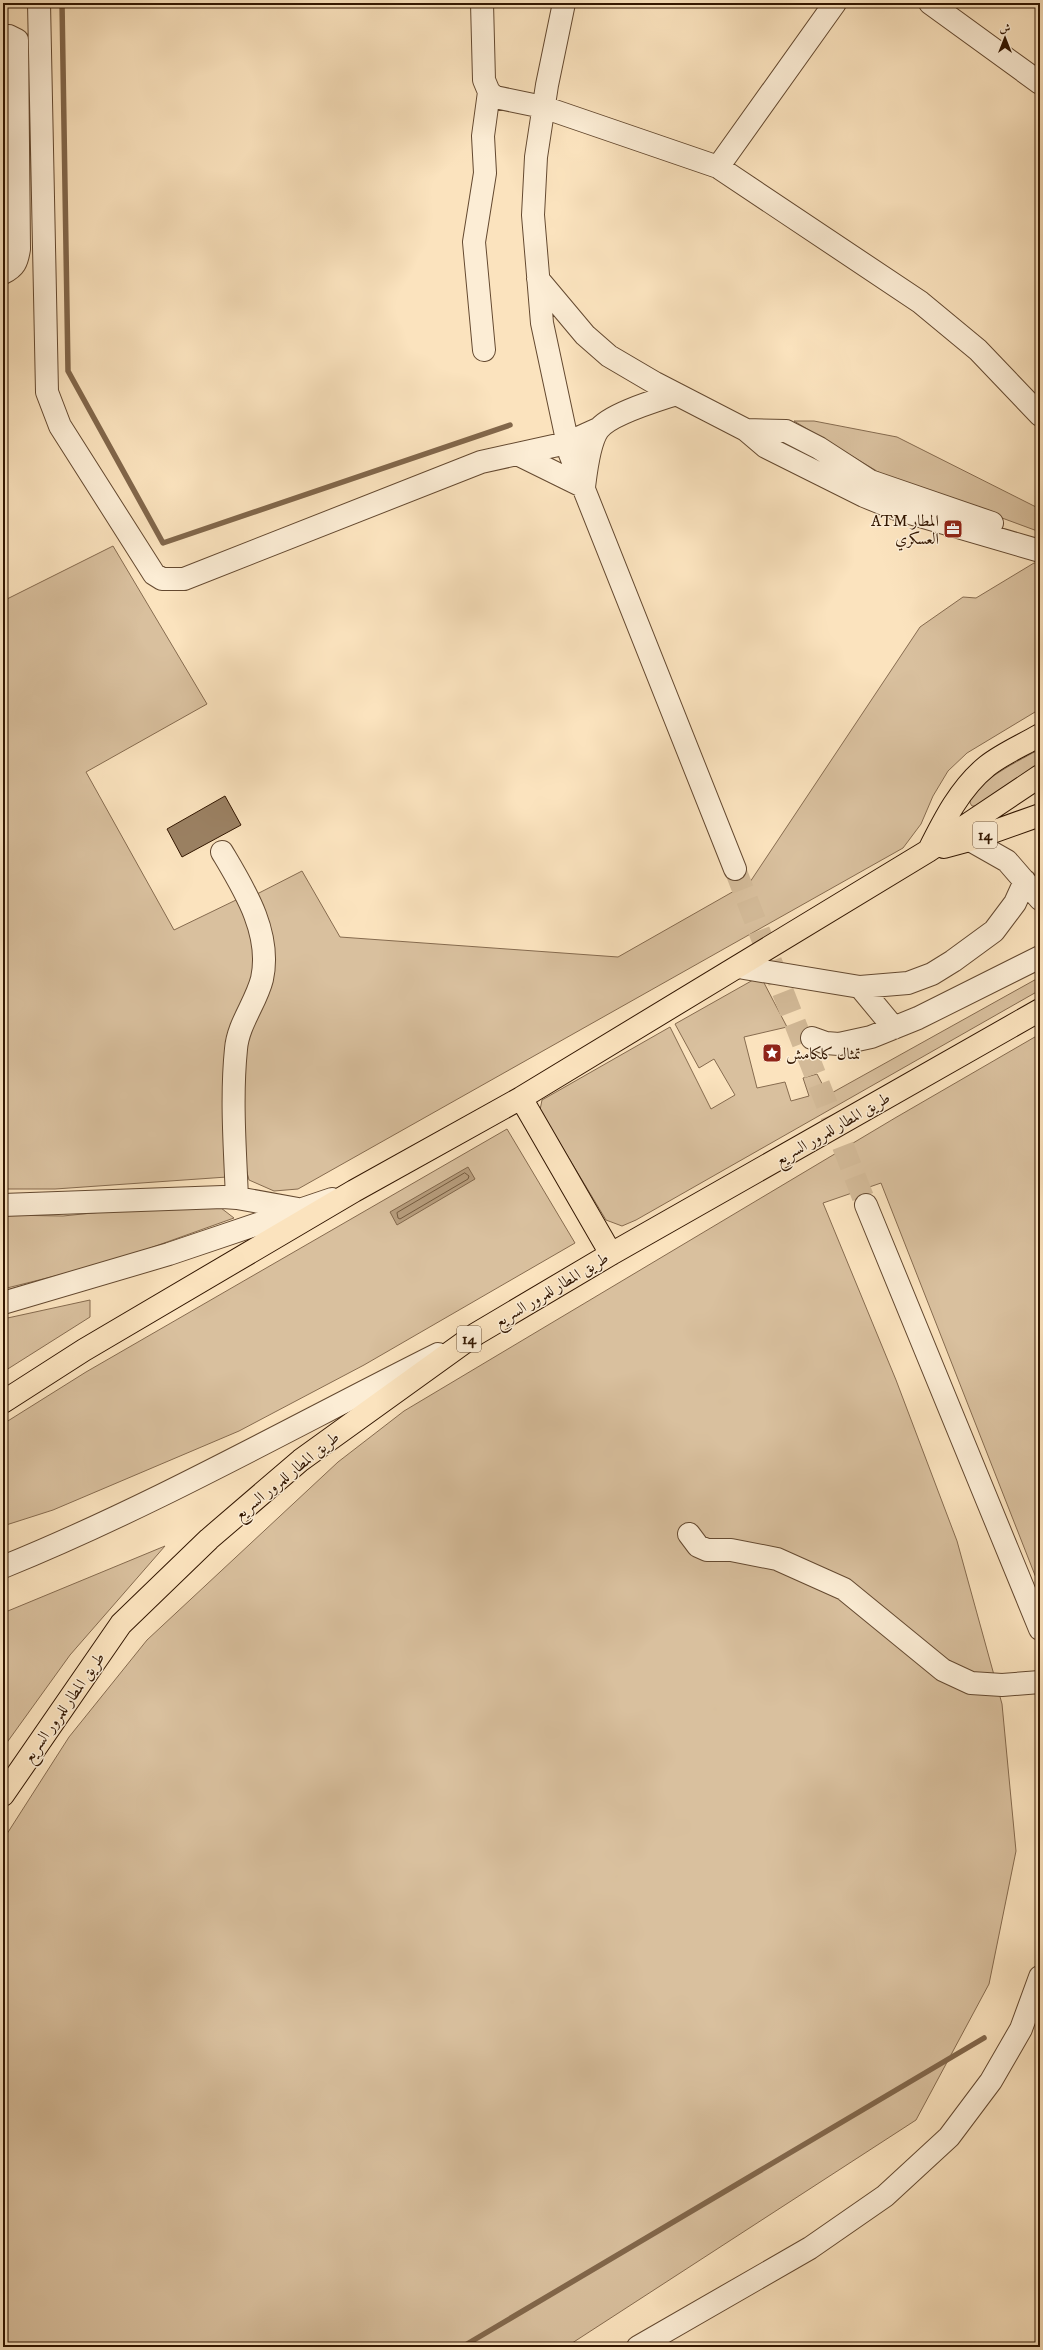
<svg xmlns="http://www.w3.org/2000/svg" width="1043" height="2350" font-family="'IM FELL DW Pica',Amiri,serif">
<rect width="100%" height="100%" fill="#fbe3be"/>
<filter id="stains"><feTurbulence type="fractalNoise" baseFrequency=".005" numOctaves="4"/><feColorMatrix values="0 0 0 0 .2 0 0 0 0 .09 0 0 0 0 .02 0 0 0 .5 -.17"/></filter>
<radialGradient id="worn" r=".72"><stop offset=".6" stop-color="#630" stop-opacity="0"/><stop offset="1" stop-color="#630" stop-opacity=".3"/></radialGradient>
<path fill="#d9c09e" stroke="#866b4f" d="M794,421H814L897,437L1040,509V532L880,473Z
M113,546L207,704L86,772L174,930L236,900C251,925 255,945 256,974L227,1177L55,1189H3V601Z
M1034,563L1040,564V709L967,753L948,771L933,796L921,824L903,848L298,1189L274,1191L249,1180L242,1153L245,1049L267,979L257,894L302,871L340,937L618,957L750,882L920,627L963,597L976,598Z
M1040,749V766L978,806H972L970,803C970,784 1024,758 1040,749Z
M1040,977V990L636,1220L622,1226L606,1220L540,1110L542,1100L670,1027L711,1109L735,1095L714,1059L699,1068L675,1024L753,980L762,979L787,1027L744,1037L757,1088L785,1082L791,1101L809,1096L803,1078L817,1074L828,1095Z
M1040,1034V1588L881,1183L823,1203L896,1380L957,1541L1002,1704L1016,1851L989,1984L916,2120L566,2347H3V1840L69,1737L147,1640L338,1462L404,1411L895,1118Z
M507,1129L575,1243L364,1365L239,1431L53,1510L3,1526V1424L86,1372Z
M184,1206L221,1208L234,1218L111,1262L3,1289V1215L63,1216L152,1207Z
M90,1300V1317L3,1372V1319Z
M165,1546L70,1655L3,1748V1613Z"/>
<path fill="#b79d7d" stroke="#82674b" d="M468,1167L475,1179L397,1225L390,1212Z"/>
<g fill="none" stroke-linecap="round" stroke-linejoin="round">
<path stroke="#745a3e" stroke-width="1" d="M465,1173L469,1176L468,1179L400,1219L398,1218L397,1213Z"/>
<path stroke="#82674b" stroke-width="5.5" d="M62,3L68,371L163,543L510,425
M462,2347L984,2038"/>
</g>
<path fill="#9b8163" stroke="#321600" d="M225,796L241,825L182,857L167,829Z"/>
<g fill="none" stroke-linecap="round" stroke-linejoin="round">
<path stroke="#d3ba98" stroke-width="22" stroke-dasharray="22 11" stroke-linecap="butt" d="M735,869L866,1205"/>
<defs>
<path id="minor" d="M39,3L47,392L60,426L154,574L162,579H184L481,462L567,443L598,429
M482,3L484,80L489,92L495,97L543,107L718,167L920,302L978,350L1040,415
M564,3L547,85L536,157L533,215L542,323L570,454L735,869
M930,3L1040,83
M3,36H9L17,40L19,249C17,262 15,267 3,273
M718,167L835,3
M538,279L585,335L609,356L655,383L746,430L766,447L864,496L896,509L1040,551
M484,350L474,242L485,173L483,136L489,92
M746,430L786,431L819,448L870,481L992,523
M519,455L584,487C586,471 589,443 598,430C609,414 658,400 676,394
M970,840L1007,861L1040,899
M222,852C244,889 272,933 262,979C256,1003 238,1024 236,1049C231,1098 235,1149 237,1198
M738,967L860,987L908,983L932,974L953,961L994,931L1015,903L1025,881
M860,987L894,1028
M812,1038L826,1043L839,1044L871,1037L918,1018L1040,957
M3,1205L223,1197L237,1198L298,1209
M866,1205L1040,1629
M3,1303L169,1254L332,1199
M689,1534L698,1546L707,1550H731L777,1559L844,1589L943,1670L971,1683L1002,1685L1040,1682
M3,1567C153,1506 294,1426 438,1354
M638,2347L810,2248L885,2196L949,2137L991,2081L1021,2029L1040,1977"/>
<path id="highway" d="M944,847L970,840L1040,815
M929,850C944,820 960,788 987,766C1002,754 1023,745 1040,735
M521,1098L611,1254
M3,1402L84,1350L354,1191L521,1098L928,851L1040,776
M3,1795L121,1624L209,1539L301,1460L476,1334L611,1254L1040,1010"/>
</defs>
<use href="#minor" stroke="#644930" stroke-width="24"/>
<use href="#highway" stroke="#321600" stroke-width="24"/>
<use href="#minor" stroke="#fcedd5" stroke-width="22"/>
<use href="#highway" stroke="#fbe3be" stroke-width="22"/>
</g>
<defs>
<symbol id="office-square" viewBox="-11 -11 22 22"><rect x="-9" y="-9" width="18" height="18" rx="4" fill="#8f2418" stroke="#fcedd5"/><path d="M-6-3h4V-5.5h4V-3h4V5H-6ZM-1-4.5V-3h2v-1.5ZM-6 0V1H6V0Z" fill="#fff"/></symbol>
<symbol id="sight-square" viewBox="-11 -11 22 22"><rect x="-9" y="-9" width="18" height="18" rx="4" fill="#8f2418" stroke="#fcedd5"/><path d="M0-6L1.8-2.2L6-1.7L2.9 1.2L3.7 5.4L0 3.3L-3.7 5.4L-2.9 1.2L-6-1.7L-1.8-2.2Z" fill="#fff"/></symbol>
</defs>
<g fill-rule="evenodd">
<use href="#office-square" x="942" y="518" width="22" height="22"/>
<use href="#sight-square" x="761" y="1042" width="22" height="22"/>
</g>
<g text-anchor="middle" stroke-width="3" stroke-linejoin="round" paint-order="stroke">
<g fill="#fcedd5" stroke="#6f5640" stroke-width="1">
<rect x="973" y="822" width="24" height="26" rx="3"/>
<rect x="457" y="1326" width="24" height="26" rx="3"/>
</g>
<g font-size="15" font-weight="bold" fill="#321600">
<text x="985" y="840">14</text>
<text x="469" y="1344">14</text>
</g>
<g font-size="16" fill="#321600" stroke="#fcedd5" text-anchor="end">
<text x="939" y="526">ATM المطار<tspan x="939" dy="18">العسكري</tspan></text>
<text x="786" y="1059" text-anchor="start">تمثال كلكامش</text>
</g>
<g font-size="16" fill="#321600" stroke="#fcedd5">
<text transform="translate(832 1128) rotate(-30)" y="6">طريق المطار للمرور السريع</text>
<text transform="translate(551 1289) rotate(-31)" y="6">طريق المطار للمرور السريع</text>
<text transform="translate(286 1475) rotate(-39)" y="6">طريق المطار للمرور السريع</text>
<text transform="translate(63 1707) rotate(-55)" y="6">طريق المطار للمرور السريع</text>
</g>
</g>
<rect width="1043" height="2350" fill="none" stroke="#fbe3be" stroke-width="16"/>
<rect x="4" y="4" width="1035" height="2342" fill="none" stroke="#321600" stroke-width="2"/>
<rect x="8" y="8" width="1027" height="2334" fill="none" stroke="#321600"/>
<g transform="translate(1005 38)" stroke="#fcedd5" stroke-width="3" paint-order="stroke">
<path d="M0-3L7 15L0 10L-7 15Z" fill="#321600"/>
<text y="-6" font-size="11" font-weight="bold" text-anchor="middle" fill="#321600">ش</text>
</g>
<rect width="100%" height="100%" filter="url(#stains)"/>
<rect width="100%" height="100%" fill="url(#worn)"/>
</svg>
